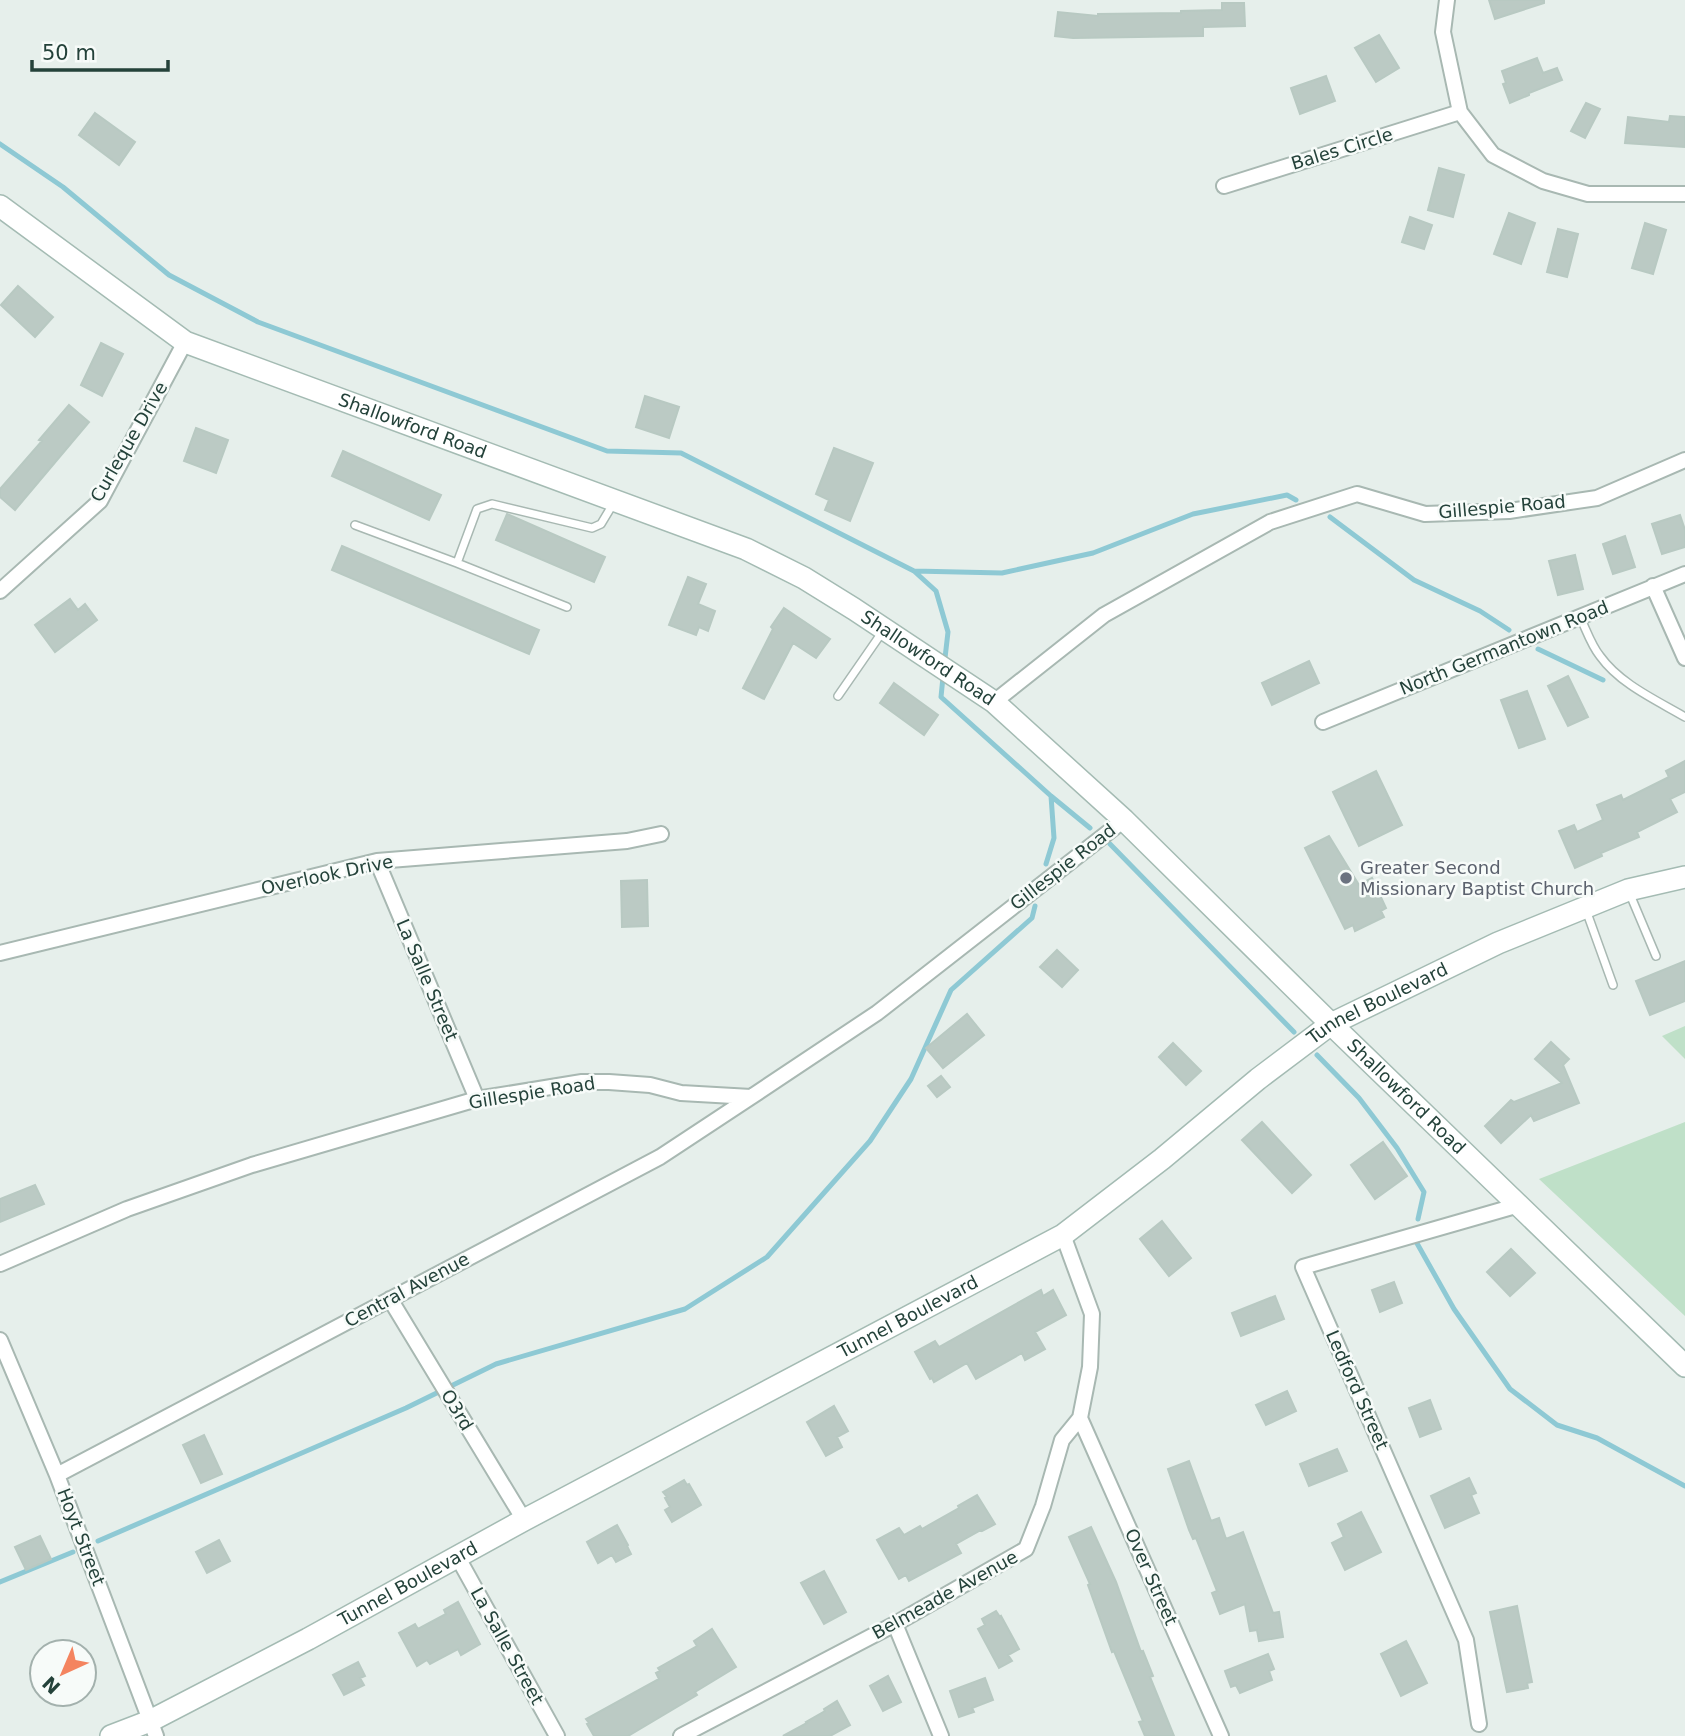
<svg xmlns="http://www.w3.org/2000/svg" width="1685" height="1736" font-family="'DejaVu Sans',sans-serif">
<rect width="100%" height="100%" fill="#e6efeb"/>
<path fill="#bfe0c8" d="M1685,1026V1059L1662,1036Z
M1685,1122V1316L1539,1179Z"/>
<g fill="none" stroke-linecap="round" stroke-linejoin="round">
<path stroke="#8ec9d4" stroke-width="5" d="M0,144L63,187L169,275L258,322L607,451L681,453L914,571L936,591L948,632L945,658
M1330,517L1414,580L1480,611L1509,630
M914,571L1002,573L1093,553L1193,514L1287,495L1296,500
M1538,649L1603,680
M943,677L941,697L1051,796L1090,828
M1110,844L1294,1032
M1046,864L1054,838L1051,796
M1317,1055L1359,1098L1397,1148L1424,1192L1418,1219
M1414,1238L1454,1309L1510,1389L1557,1425L1597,1438L1685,1486
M98,1541L406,1408L496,1364L685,1309L767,1257L870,1141L911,1079L951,990L1032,918L1035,906
M0,1582L73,1552"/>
</g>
<path fill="#bbcac4" stroke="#b8c9c2" stroke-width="2" d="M1489,0H1544V3L1495,19Z
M1222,3H1244L1245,26L1203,27V36L1073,38L1055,36L1058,12L1098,16V14L1181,13V11L1222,10Z
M1379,35L1399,68L1376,82L1355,48Z
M1537,58L1543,73L1557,68L1562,80L1529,93V95L1510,103L1503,84L1506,83L1502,71Z
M1326,76L1335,101L1300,114L1291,88Z
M1586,103L1600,109L1585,138L1571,131Z
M95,113L135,142L119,165L79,135Z
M1670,116L1685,117V147L1625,143L1628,117L1669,122Z
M1439,168L1464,175L1453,217L1428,210Z
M1509,213L1535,223L1521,264L1494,254Z
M1410,217L1432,225L1424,249L1402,242Z
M1645,223L1666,230L1653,274L1632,268Z
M1558,229L1578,234L1567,277L1547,272Z
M18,286L53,317L35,337L1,305Z
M101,343L123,354L102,396L81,385Z
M645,396L679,407L669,438L636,427Z
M69,405L89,422L15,510L0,497V489L42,441L39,440Z
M196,428L228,440L216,473L184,461Z
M834,448L873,463L850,521L825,510L829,500L816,494Z
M343,451L441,495L429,520L332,476Z
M507,514L605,557L594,582L496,540Z
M1680,515L1685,530V547L1662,554L1652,524Z
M1625,536L1635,567L1613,574L1603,544Z
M342,546L539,630L529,654L332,570Z
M1575,555L1583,589L1558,595L1549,561Z
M688,577L706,584L698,604L715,611L708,631L699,627L696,635L669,625Z
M70,599L78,610L85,604L97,620L55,652L35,625Z
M784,608L830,639L816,658L793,643L764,699L743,688L773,629L771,627Z
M1309,661L1319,683L1272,705L1262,683Z
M1568,676L1588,717L1568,726L1548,686Z
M894,683L938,715L924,735L880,703Z
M1527,691L1545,739L1519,748L1501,700Z
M1685,761V792L1670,799L1677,812L1637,832L1639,837L1601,853L1602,856L1575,868L1559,831L1574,825L1577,832L1603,820L1597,805L1621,795L1623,800L1669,777L1666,771Z
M1376,771L1402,825L1359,846L1333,792Z
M1329,836L1359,885L1372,878L1386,908L1381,911L1384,917L1355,931L1353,925L1345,929L1305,848Z
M647,880L648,926L622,927L621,881Z
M1057,950L1078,970L1062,987L1040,967Z
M1685,961V1001L1650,1015L1636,981Z
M967,1014L984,1035L943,1068L926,1048Z
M1551,1042L1569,1059L1563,1065L1579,1103L1534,1121L1531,1115L1501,1143L1485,1126L1511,1100L1514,1102L1562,1083L1535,1059Z
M1173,1043L1201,1071L1186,1085L1159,1057Z
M941,1076L950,1087L937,1097L928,1086Z
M1262,1122L1311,1175L1292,1193L1242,1140Z
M1383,1142L1407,1176L1375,1199L1351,1165Z
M35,1185L44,1204L0,1222V1199Z
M1162,1221L1191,1258L1169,1276L1140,1239Z
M1511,1249L1535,1273L1510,1296L1487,1272Z
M1394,1282L1402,1303L1380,1312L1372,1290Z
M1041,1290L1043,1296L1053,1290L1066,1315L1035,1332L1045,1349L1025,1360L1022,1353L976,1379L967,1363L934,1382L932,1378L930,1379L915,1352L935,1341L939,1347Z
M1275,1296L1284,1319L1241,1336L1232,1313Z
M1287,1391L1296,1411L1266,1425L1256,1405Z
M1430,1400L1441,1429L1420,1437L1409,1408Z
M834,1406L848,1431L837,1437L842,1447L826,1456L807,1422Z
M204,1435L222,1474L201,1483L183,1445Z
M1337,1449L1347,1471L1309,1486L1300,1464Z
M1189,1461L1211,1521L1219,1518L1226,1539L1243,1532L1273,1613L1279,1612L1283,1637L1259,1641L1257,1630L1250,1631L1245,1604L1220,1614L1212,1593L1217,1591L1196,1538L1193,1539L1189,1530L1168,1469Z
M1469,1478L1476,1493L1471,1495L1479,1513L1445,1528L1431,1496Z
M684,1480L687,1485L689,1484L701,1505L672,1522L665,1510L670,1507L665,1498L667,1497L663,1492Z
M977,1495L995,1524L982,1531L981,1530L956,1544L961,1553L909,1581L906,1575L899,1579L877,1540L899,1528L904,1535L920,1526L922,1529L959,1508L958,1506Z
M1361,1512L1381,1552L1345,1570L1332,1543L1344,1537L1338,1524Z
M617,1525L628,1545L627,1546L631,1554L616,1562L612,1555L598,1563L587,1542Z
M1091,1527L1116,1582L1141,1652L1143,1651L1153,1676L1150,1677L1174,1736H1145L1139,1722L1143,1721L1114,1651L1112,1652L1088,1585L1090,1584L1069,1537Z
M40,1536L51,1559L26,1570L15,1547Z
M219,1540L230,1561L207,1573L196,1552Z
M824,1571L846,1612L824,1624L801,1583Z
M458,1602L480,1644L461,1655L458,1649L430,1664L427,1660L417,1666L399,1633L415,1624L418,1629L446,1614L444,1610Z
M1517,1606L1532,1682L1527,1683L1528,1688L1507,1692L1490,1612Z
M996,1611L1000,1617L1001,1616L1019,1649L1008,1655L1012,1661L999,1668L978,1629L985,1625L982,1619Z
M712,1629L736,1667L695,1692L697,1695L628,1736H594L587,1724L589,1723L586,1719L659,1679L656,1673L660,1671L658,1668L697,1646L694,1641Z
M1406,1641L1427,1683L1401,1696L1381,1654Z
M1268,1654L1274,1669L1269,1671L1272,1680L1240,1693L1236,1685L1231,1687L1225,1671Z
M358,1662L365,1676L360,1678L364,1685L344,1695L333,1675Z
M888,1676L901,1702L883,1711L870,1686Z
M985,1678L993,1700L972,1708L974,1712L959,1717L950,1691Z
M837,1701L850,1725L830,1736H783L807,1723L806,1722L825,1711L824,1709Z"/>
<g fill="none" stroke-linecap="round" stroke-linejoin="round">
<defs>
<path id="lane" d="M355,525L457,563L477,509L492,504L592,528L601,524L613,504
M457,563L567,607
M1580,617C1586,629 1591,645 1600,656C1620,684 1656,700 1685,717
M838,696L883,631
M1629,892L1656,956
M1586,910L1613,985"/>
<path id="street" d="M1447,0L1443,32L1460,112L1493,155L1543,181L1588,194H1685
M1224,186L1460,112
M1653,586L1685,658
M0,591L100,501L185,342
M994,702L1104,615L1270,522L1357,494L1425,514L1509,511L1597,498L1685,460
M1323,722L1685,574
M377,861L477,1099
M0,953L377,861L627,841L661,834
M0,1264L127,1209L252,1165L477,1099L582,1082H609L650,1085L681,1093L751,1097L877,1013L1124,820
M390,1299L524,1520
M0,1340L57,1475L156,1736
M1080,1418L1221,1736
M57,1475L660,1157L751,1097
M457,1556L557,1736
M895,1624L941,1736
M1479,1724L1466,1640L1303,1267L1519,1205
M681,1736L895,1624L1026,1549L1043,1506L1062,1440L1080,1418L1090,1367L1092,1314L1063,1235"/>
<g id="secondary">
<path id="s1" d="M0,206L185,342L746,549L804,578L854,609L994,702L1124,820L1331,1024L1685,1366"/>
<path id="s2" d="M111,1736L150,1721L308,1639L524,1520L1063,1235L1162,1159L1258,1079L1331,1024L1498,943L1628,890L1685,877"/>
</g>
</defs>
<use href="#lane" stroke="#a8b8b2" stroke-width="10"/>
<use href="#street" stroke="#a8b8b2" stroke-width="18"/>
<use href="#secondary" stroke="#a4bbb3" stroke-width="24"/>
<use href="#lane" stroke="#fff" stroke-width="7"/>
<use href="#street" stroke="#fff" stroke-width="14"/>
<use href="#secondary" stroke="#fff" stroke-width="21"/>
</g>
<circle fill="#6b7280" stroke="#f7fbf9" stroke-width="2.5" cx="1346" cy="878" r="7"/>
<g text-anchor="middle" stroke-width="5" stroke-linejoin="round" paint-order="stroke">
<g font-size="18" fill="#24423a" stroke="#f7fbf9">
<text transform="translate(1342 149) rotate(-17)" y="6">Bales Circle</text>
<text dy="6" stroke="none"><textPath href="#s1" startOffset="472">Shallowford Road</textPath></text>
<text transform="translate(129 442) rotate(-60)" y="6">Curleque Drive</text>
<text transform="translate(1502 507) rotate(-5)" y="6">Gillespie Road</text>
<text transform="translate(1504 648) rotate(-22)" y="6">North Germantown Road</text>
<text dy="6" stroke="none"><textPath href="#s1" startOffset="1040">Shallowford Road</textPath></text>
<text transform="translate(1063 867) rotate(-38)" y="6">Gillespie Road</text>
<text transform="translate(327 875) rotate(-12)" y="6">Overlook Drive</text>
<text transform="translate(427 980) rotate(67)" y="6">La Salle Street</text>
<text dy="6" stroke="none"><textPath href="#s2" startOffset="1468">Tunnel Boulevard</textPath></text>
<text transform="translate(532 1093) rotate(-9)" y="6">Gillespie Road</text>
<text dy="6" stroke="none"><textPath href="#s1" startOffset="1690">Shallowford Road</textPath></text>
<text transform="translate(407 1290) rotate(-28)" y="6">Central Avenue</text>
<text dy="6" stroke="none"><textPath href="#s2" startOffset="901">Tunnel Boulevard</textPath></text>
<text transform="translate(1357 1390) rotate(66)" y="6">Ledford Street</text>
<text transform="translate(457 1410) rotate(59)" y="6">O3rd</text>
<text transform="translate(81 1537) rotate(69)" y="6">Hoyt Street</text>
<text transform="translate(1151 1577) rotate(66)" y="6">Over Street</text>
<text dy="6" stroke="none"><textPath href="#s2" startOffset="334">Tunnel Boulevard</textPath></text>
<text transform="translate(945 1595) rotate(-29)" y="6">Belmeade Avenue</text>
<text transform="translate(507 1646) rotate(61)" y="6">La Salle Street</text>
</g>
<g font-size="18" fill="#5b616d" stroke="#f7fbf9" text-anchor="start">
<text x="1360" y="874">Greater Second<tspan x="1360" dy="21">Missionary Baptist Church</tspan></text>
</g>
</g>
<g transform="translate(63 1673) rotate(224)"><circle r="33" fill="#f7fbf9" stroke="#a3b1ad" stroke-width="2"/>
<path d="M0-5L12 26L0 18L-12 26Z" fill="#f4845f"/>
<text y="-10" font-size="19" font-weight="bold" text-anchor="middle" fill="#24423a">N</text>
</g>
<path d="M32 60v10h136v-10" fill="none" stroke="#24423a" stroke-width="3.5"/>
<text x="42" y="60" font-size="21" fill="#24423a" stroke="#f7fbf9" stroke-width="5" paint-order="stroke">50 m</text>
</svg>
